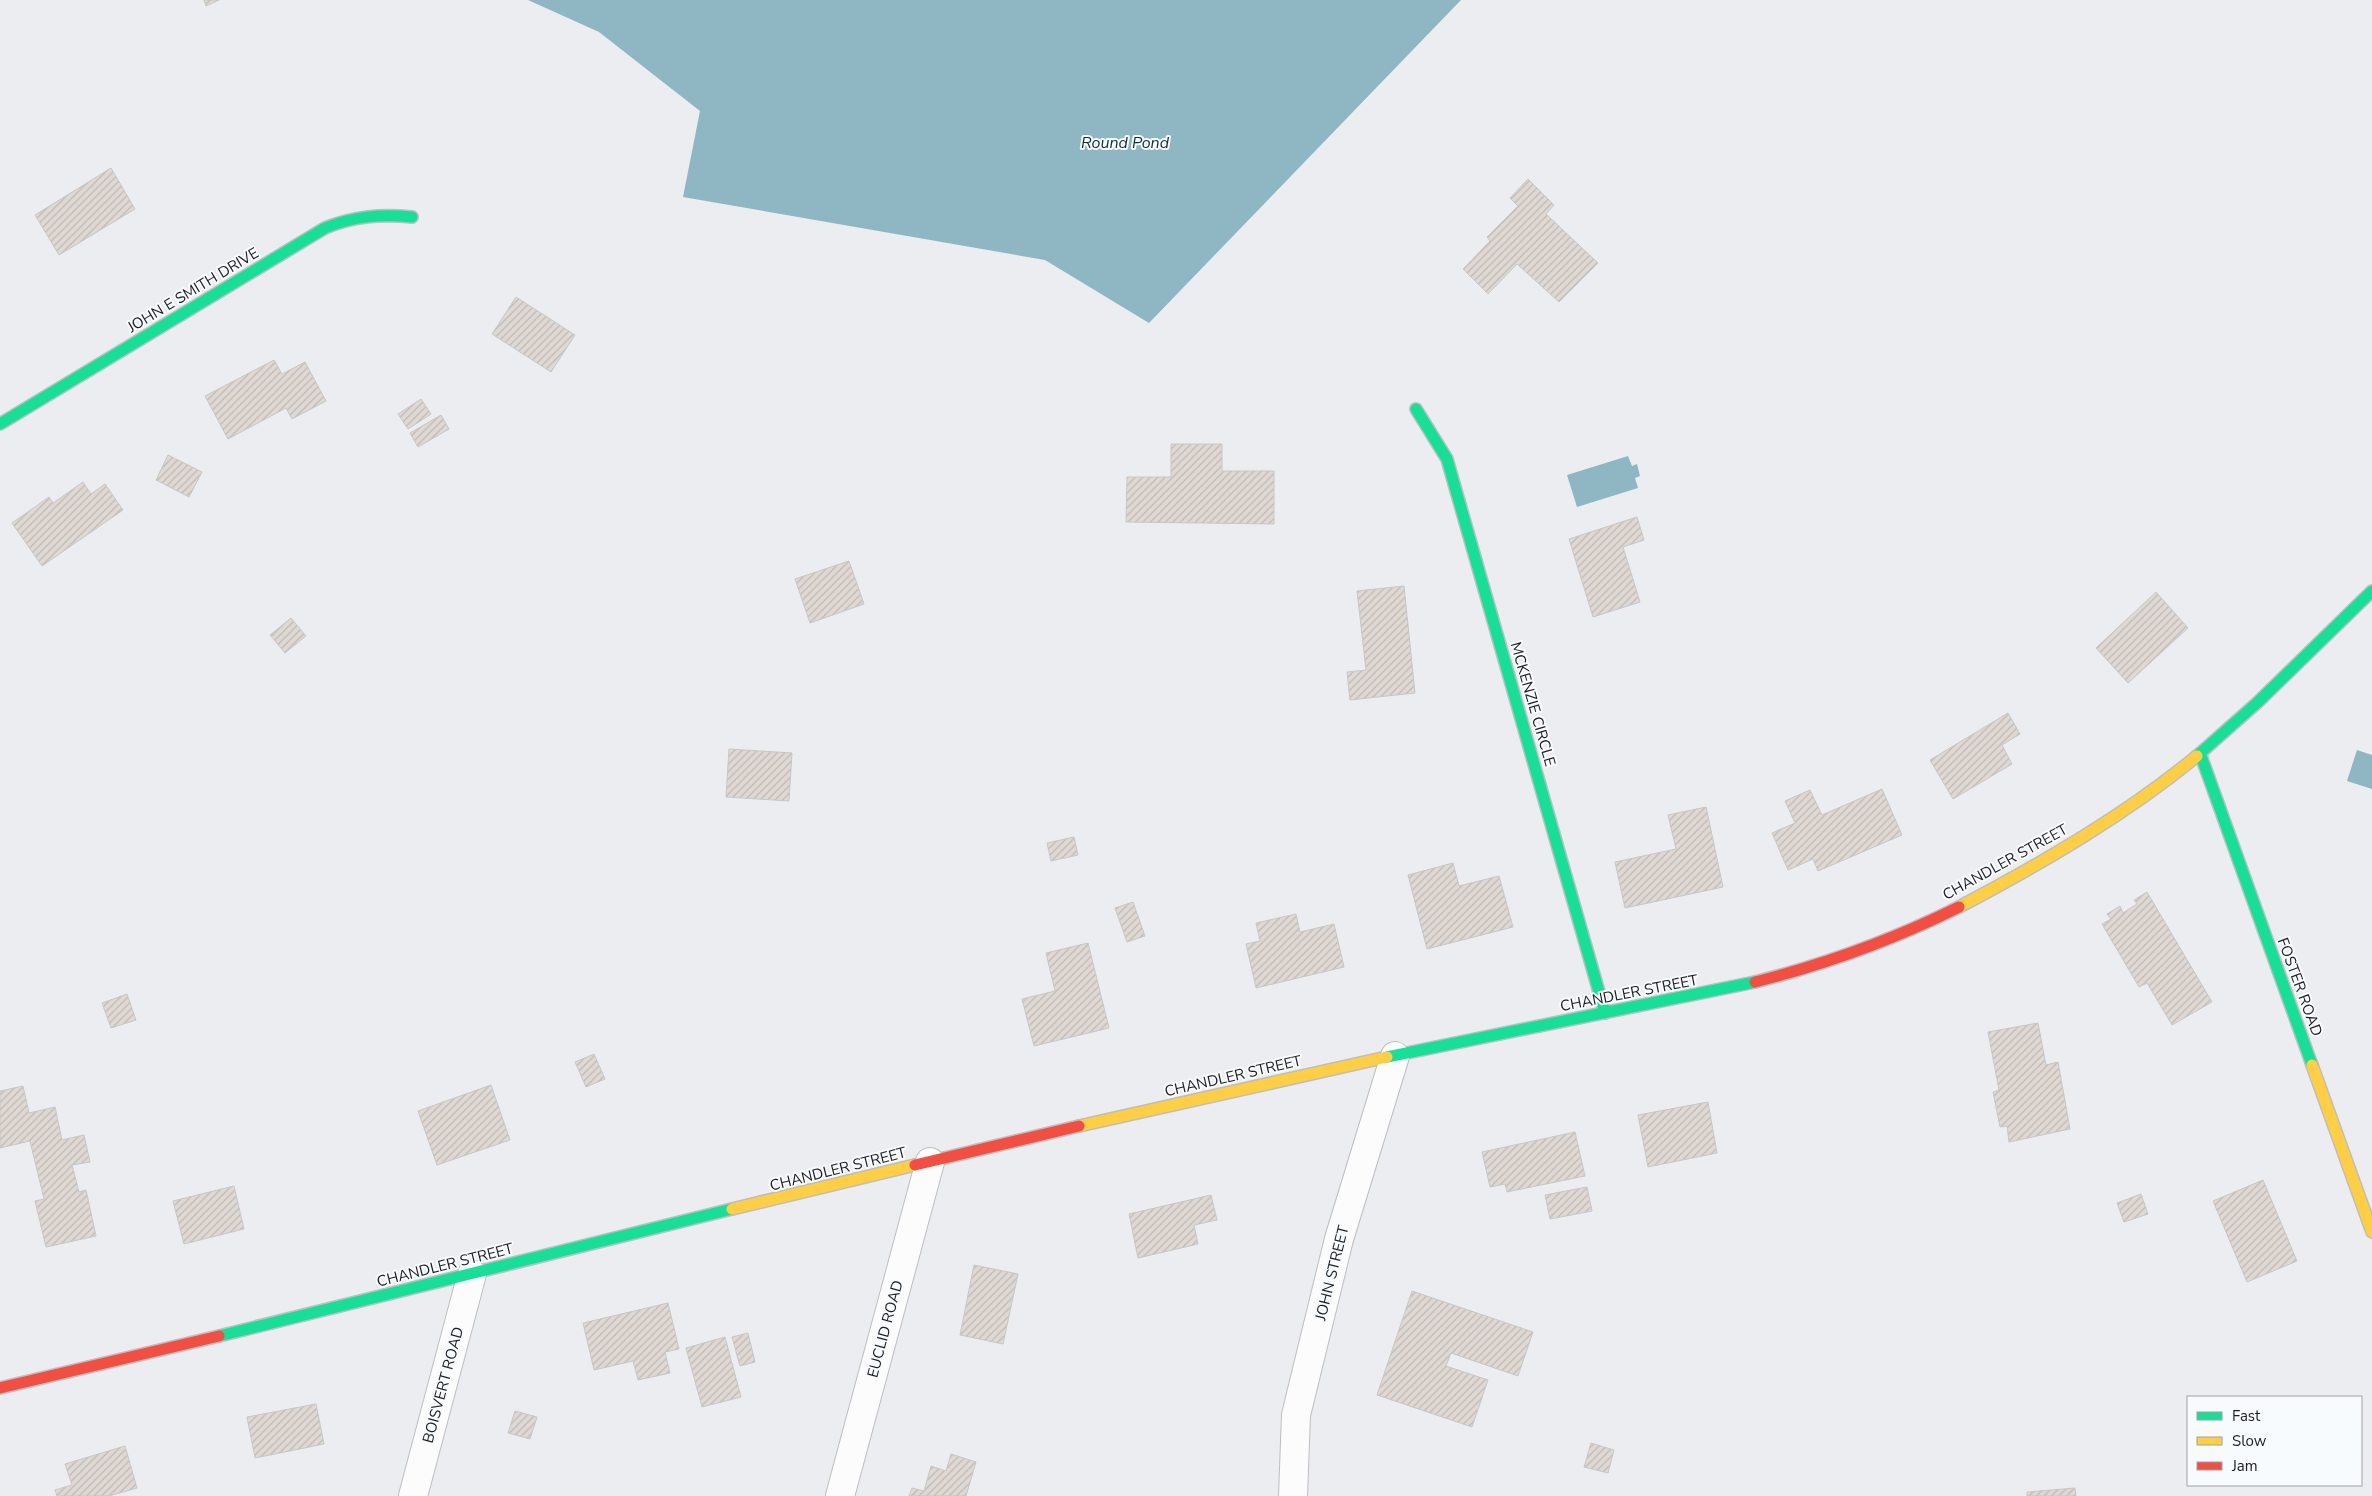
<svg xmlns="http://www.w3.org/2000/svg" width="2372" height="1496" font-family="'Nunito Sans',sans-serif">
<defs>
<pattern id="building-hatch" width="6" height="6" patternUnits="userSpaceOnUse" patternTransform="scale(1.25)"><rect width="6" height="6" fill="#dfd8d3"/><path d="M-1 1l2-2M0 6l6-6M5 7l2-2" fill="none" stroke="#bfb9b5"/></pattern>
</defs>
<rect width="100%" height="100%" fill="#ebedf0"/>
<path fill="#8eb6c3" d="M528,0H1461L1149,323L1045,260L683,197L700,111L599,32Z
M1628,456L1632,466L1637,464L1640,476L1635,478L1638,488L1577,507L1567,475Z
M2357,750L2372,755V789L2347,781Z"/>
<path fill="url(#building-hatch)" stroke="#c7c7c8" d="M204,0H219L206,6Z
M111,168L135,209L59,255L35,215Z
M1528,179L1554,205L1546,214L1598,263L1559,302L1517,264L1488,294L1463,269L1490,241L1487,237L1518,206L1510,198Z
M516,297L575,335L551,372L492,334Z
M274,360L282,374L305,362L326,401L292,419L286,408L228,439L205,396Z
M421,399L431,414L408,429L398,414Z
M441,415L449,429L418,447L410,433Z
M1171,444H1222V471H1274V524L1126,522L1127,477H1171Z
M168,455L202,472L189,497L156,480Z
M83,482L91,494L105,484L123,510L42,566L12,523L49,497L53,503Z
M1637,517L1644,540L1623,547L1640,602L1593,617L1569,539Z
M849,561L864,604L810,623L795,579Z
M1404,586L1415,693L1350,700L1347,672L1366,670L1357,591Z
M2156,592L2188,628L2128,683L2096,648Z
M291,618L306,636L285,653L270,635Z
M2008,713L2020,734L2002,745L2012,764L1953,799L1930,760Z
M729,749L792,753L789,801L726,797Z
M1882,789L1902,835L1818,871L1813,859L1788,870L1772,833L1795,823L1785,801L1810,790L1822,815Z
M1706,807L1723,887L1625,908L1615,862L1676,849L1668,815Z
M1074,837L1078,855L1051,861L1047,843Z
M1453,863L1459,886L1499,876L1513,927L1427,949L1408,875Z
M2147,892L2212,1002L2172,1025L2147,983L2139,987L2102,924L2111,919L2107,914L2120,906L2123,913L2137,904L2134,900Z
M1133,902L1145,936L1127,942L1115,908Z
M1296,914L1300,932L1334,924L1344,967L1256,988L1246,944L1260,941L1256,923Z
M1088,943L1109,1028L1034,1046L1022,999L1055,991L1046,953Z
M127,994L136,1020L111,1028L102,1003Z
M2038,1023L2046,1065L2058,1062L2070,1129L2009,1142L2007,1126L2000,1127L1993,1092L1999,1090L1988,1032Z
M594,1054L605,1079L586,1087L575,1062Z
M491,1085L510,1140L437,1165L418,1111Z
M23,1086L29,1113L55,1107L62,1140L84,1135L90,1162L72,1165L79,1192L86,1190L96,1236L46,1247L35,1201L44,1199L30,1141L0,1148V1091Z
M1708,1102L1717,1153L1648,1167L1638,1115Z
M1575,1132L1585,1176L1507,1192L1505,1184L1490,1187L1482,1152Z
M2263,1180L2297,1261L2247,1282L2213,1201Z
M234,1186L244,1229L184,1244L173,1201Z
M1587,1187L1592,1211L1550,1219L1545,1195Z
M2141,1194L2148,1214L2124,1222L2117,1203Z
M1211,1195L1217,1220L1194,1225L1198,1244L1138,1258L1129,1214Z
M974,1265L1018,1274L1003,1344L960,1335Z
M1412,1291L1533,1332L1518,1376L1451,1353L1446,1366L1488,1380L1472,1427L1377,1395Z
M668,1303L679,1349L665,1352L670,1373L638,1380L633,1361L594,1370L583,1323Z
M748,1333L755,1362L740,1366L732,1337Z
M725,1337L741,1397L702,1407L686,1348Z
M316,1404L324,1444L255,1458L247,1417Z
M515,1411L537,1417L530,1439L508,1433Z
M1591,1443L1614,1450L1608,1473L1584,1467Z
M125,1446L137,1488L109,1496H57L55,1490L72,1485L65,1464Z
M951,1454L976,1462L966,1496H909L912,1488L924,1491L931,1466L946,1471Z
M2075,1488L2076,1496H2027V1492Z"/>
<g fill="none" stroke-linecap="round" stroke-linejoin="round">
<defs>
<path id="street" d="M413,1496L472,1274
M840,1496L930,1162
M1293,1496L1296,1415L1339,1239L1395,1056"/>
<path id="fast" d="M1416,409L1447,459L1605,1013
M0,424L325,228C354,216 381,214 412,217
M2200,753L2312,1065
M2197,756L2258,702L2372,591
M1387,1057L1755,982
M219,1336L732,1209"/>
<path id="slow" d="M1959,907C2042,863 2124,816 2197,756
M2312,1065L2372,1232
M1079,1126L1387,1057
M732,1209L915,1165"/>
<path id="jam" d="M1755,982C1826,964 1893,940 1959,907
M915,1165L1079,1126
M0,1388L219,1336"/>
</defs>
<use href="#street" stroke="#bdbec0" stroke-width="30"/>
<use href="#fast" stroke="#bdbec0" stroke-width="14"/>
<use href="#slow" stroke="#bdbec0" stroke-width="14"/>
<use href="#jam" stroke="#bdbec0" stroke-width="14"/>
<use href="#street" stroke="#fcfcfd" stroke-width="28"/>
<use href="#fast" stroke="#16e098" stroke-width="11"/>
<use href="#slow" stroke="#ffcf43" stroke-width="11"/>
<use href="#jam" stroke="#f24e42" stroke-width="11"/>
</g>
<g text-anchor="middle" stroke-width="4" stroke-linejoin="round" paint-order="stroke">
<g font-size="15" fill="#1b1c1d" stroke="#f7fbfe">
<text transform="translate(193 290) rotate(-31)" y="5">JOHN E SMITH DRIVE</text>
<text transform="translate(1533 704) rotate(74)" y="5">MCKENZIE CIRCLE</text>
<text transform="translate(2005 862) rotate(-29)" y="5">CHANDLER STREET</text>
<text transform="translate(2300 987) rotate(70)" y="5">FOSTER ROAD</text>
<text transform="translate(1629 993) rotate(-11)" y="5">CHANDLER STREET</text>
<text transform="translate(1233 1076) rotate(-13)" y="5">CHANDLER STREET</text>
<text transform="translate(838 1169) rotate(-14)" y="5">CHANDLER STREET</text>
<text transform="translate(445 1265) rotate(-14)" y="5">CHANDLER STREET</text>
<text transform="translate(1332 1273) rotate(-76)" y="5">JOHN STREET</text>
<text transform="translate(885 1329) rotate(-75)" y="5">EUCLID ROAD</text>
<text transform="translate(443 1385) rotate(-75)" y="5">BOISVERT ROAD</text>
</g>
<g font-size="16" font-style="italic" fill="#102e36" stroke="#f7fbfe">
<text x="1125" y="148">Round Pond</text>
</g>
</g>
<rect x="2187" y="1396" width="175" height="90" fill="#f7fbfe" stroke="#9fa2a4"/>
<rect x="2197" y="1412" width="25" height="8" fill="#16e098" stroke="#9fa2a4"/>
<text x="2232" y="1421" font-size="15" fill="#1b1c1d">Fast</text>
<rect x="2197" y="1437" width="25" height="8" fill="#ffcf43" stroke="#9fa2a4"/>
<text x="2232" y="1446" font-size="15" fill="#1b1c1d">Slow</text>
<rect x="2197" y="1462" width="25" height="8" fill="#f24e42" stroke="#9fa2a4"/>
<text x="2232" y="1471" font-size="15" fill="#1b1c1d">Jam</text>
</svg>
